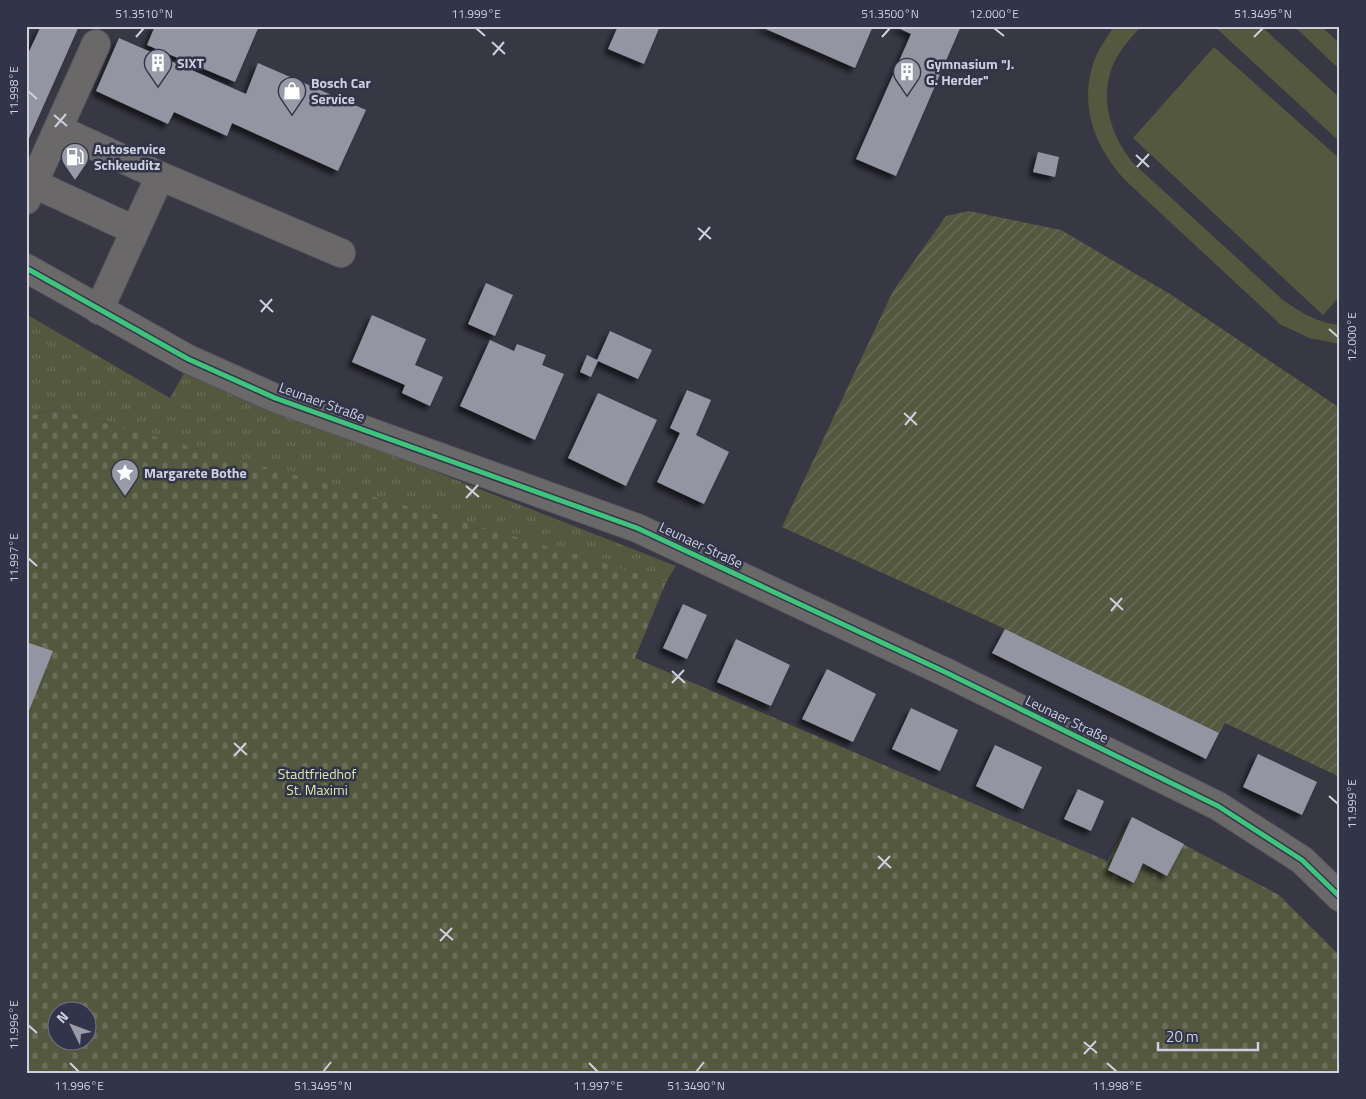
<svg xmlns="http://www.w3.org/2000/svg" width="1366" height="1099" font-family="'Titillium Web',sans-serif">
<defs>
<pattern id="grass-tufts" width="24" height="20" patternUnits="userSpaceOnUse" patternTransform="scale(1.25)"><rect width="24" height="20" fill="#53583f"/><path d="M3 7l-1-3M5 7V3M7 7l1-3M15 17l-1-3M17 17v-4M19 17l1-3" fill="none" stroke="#6b6f5a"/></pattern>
<pattern id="cemetery-stones" width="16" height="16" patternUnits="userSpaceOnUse" patternTransform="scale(1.25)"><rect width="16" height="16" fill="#53583f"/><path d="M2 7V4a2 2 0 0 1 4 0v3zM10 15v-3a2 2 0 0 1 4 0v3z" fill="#6b6f5a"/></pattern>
<pattern id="garden-furrows" width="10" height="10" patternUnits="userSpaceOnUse" patternTransform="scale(1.25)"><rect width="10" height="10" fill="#53583f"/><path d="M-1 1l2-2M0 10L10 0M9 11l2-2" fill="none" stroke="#6b6f5a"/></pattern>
<filter id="shadow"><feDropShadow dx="-4.5" dy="4.5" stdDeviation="2.5" flood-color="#0009"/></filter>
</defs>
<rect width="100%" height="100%" fill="#373844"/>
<path fill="url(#grass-tufts)" d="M26,314L170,398L184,373L676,566L666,582L56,409L26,417Z"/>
<path fill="url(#cemetery-stones)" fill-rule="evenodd" d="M56,409C259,467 465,519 666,582L635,658L1107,861L1132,817L1279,895L1340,956V1073H26V417ZM58,1012H88V1042H58Z"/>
<path fill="url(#garden-furrows)" d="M969,211L1061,230L1170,294L1337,406L1340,404V777L1225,723L1219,733L1003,628L782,527L893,291L946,216Z"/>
<path fill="#53583f" d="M1114,26H1141C1133,36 1123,46 1117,57C1097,93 1109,133 1133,163L1283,300C1300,312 1318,323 1340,325V344L1309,338L1280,324L1126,181C1094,147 1077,102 1096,56C1101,45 1108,36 1114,26Z
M1214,26H1261L1340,98V142Z
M1294,26H1321L1340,44V70Z
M1214,47L1340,159V296L1323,315L1133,138Z"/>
<path fill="#9495a2" filter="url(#shadow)" d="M41,26H79L26,145V58Z
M155,26H259L235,82L147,45Z
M618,26H660L644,64L608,49Z
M759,26H873L855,68Z
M894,26H961L896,176L856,159L911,34Z
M119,38L246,94L258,63L366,110L338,171L232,123L227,136L174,112L168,124L96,91Z
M1038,152L1059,157L1055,177L1033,172Z
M486,283L513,295L495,336L468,324Z
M372,315L426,339L415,365L443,377L430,406L402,393L405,385L352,362Z
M610,331L652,350L638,379L598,361L591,377L580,372L587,355L597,360Z
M490,340L514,351L517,344L546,355L542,365L564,374L535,440L460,406Z
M687,390L711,400L696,435L729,452L704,504L657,482L680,433L670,428Z
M598,393L657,420L626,486L568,458Z
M683,604L707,615L687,659L663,648Z
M1005,629L1219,733L1206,759L992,653Z
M736,639L790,665L771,706L717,682Z
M26,642L53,651L26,718Z
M827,669L876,694L853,742L802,719Z
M911,708L958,730L940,771L892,749Z
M995,745L1042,767L1023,809L976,786Z
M1258,754L1317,782L1302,815L1243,787Z
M1078,789L1104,801L1091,831L1064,819Z
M1132,817L1184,844L1167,876L1143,863L1134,883L1108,870Z"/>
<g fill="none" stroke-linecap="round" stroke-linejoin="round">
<defs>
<path id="minor" d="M58,129L160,176L341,253
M26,180L134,230
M26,200L96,44
M26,268L188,359L275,398L637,528L945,672L1218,806L1302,860L1340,897
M99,310L160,176"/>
</defs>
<use href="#minor" stroke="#53545f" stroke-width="30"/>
<use href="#minor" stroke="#6b6869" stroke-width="28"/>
<defs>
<path id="cycleway" d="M26,268L188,359L275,398L637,528L945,672L1218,806L1302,860L1340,897"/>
</defs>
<use href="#cycleway" stroke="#323449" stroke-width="8"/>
<use href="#cycleway" stroke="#40c37c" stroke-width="5"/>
</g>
<path fill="none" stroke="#ced0de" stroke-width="2" d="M476,28L485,36M994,28L1004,36M136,37L144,28M882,37L890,28M1254,37L1263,28M492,42L505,54M493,55L504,42M28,91L37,99M54,115L67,126M55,127L66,114M1136,155L1149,167M1137,167L1149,154M698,228L711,239M699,240L710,227M260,300L273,312M261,312L272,299M1329,329L1338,337M904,413L917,425M905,425L916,412M466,486L479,497M466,498L478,485M28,558L37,566M1110,598L1123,610M1111,611L1122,598M672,671L685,683M672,683L684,670M234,743L247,755M234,756L246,743M1329,796L1338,804M878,856L891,868M878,869L890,856M440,929L453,940M440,941L452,928M28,1025L37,1033M1084,1042L1097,1053M1084,1054L1096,1041M70,1063L79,1072M589,1063L598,1072M1107,1063L1117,1072M323,1072L331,1062M696,1072L704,1062"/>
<defs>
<symbol id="building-pin" viewBox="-11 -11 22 30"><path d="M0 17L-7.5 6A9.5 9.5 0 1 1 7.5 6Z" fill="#999ba8" stroke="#323449"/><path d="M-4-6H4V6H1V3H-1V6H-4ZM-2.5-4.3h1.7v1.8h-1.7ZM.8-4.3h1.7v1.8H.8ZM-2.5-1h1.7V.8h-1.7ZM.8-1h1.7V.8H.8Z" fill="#fff"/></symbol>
<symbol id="shop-pin" viewBox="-11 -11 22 30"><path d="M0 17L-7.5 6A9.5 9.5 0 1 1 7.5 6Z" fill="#999ba8" stroke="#323449"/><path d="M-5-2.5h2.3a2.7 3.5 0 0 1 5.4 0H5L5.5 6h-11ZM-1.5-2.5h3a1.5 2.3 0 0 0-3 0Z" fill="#fff"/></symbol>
<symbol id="fuel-pin" viewBox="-11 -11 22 30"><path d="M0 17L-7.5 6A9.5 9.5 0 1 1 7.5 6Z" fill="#999ba8" stroke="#323449"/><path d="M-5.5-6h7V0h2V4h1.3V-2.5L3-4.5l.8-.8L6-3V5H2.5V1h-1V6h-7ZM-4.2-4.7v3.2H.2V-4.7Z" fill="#fff"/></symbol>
<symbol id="sight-pin" viewBox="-11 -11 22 30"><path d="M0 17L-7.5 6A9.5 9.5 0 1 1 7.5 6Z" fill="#999ba8" stroke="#323449"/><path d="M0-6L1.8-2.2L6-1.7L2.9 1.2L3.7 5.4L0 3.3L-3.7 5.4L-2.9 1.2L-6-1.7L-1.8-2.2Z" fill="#fff"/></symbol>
</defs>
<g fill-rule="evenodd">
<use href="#building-pin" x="142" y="47" width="32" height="43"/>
<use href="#building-pin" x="891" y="56" width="32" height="43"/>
<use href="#shop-pin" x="276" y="75" width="32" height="43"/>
<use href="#fuel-pin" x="59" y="141" width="32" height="43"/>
<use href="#sight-pin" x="109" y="457" width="32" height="43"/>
</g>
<g text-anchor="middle" stroke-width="5" stroke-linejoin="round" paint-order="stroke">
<g font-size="14" font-weight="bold" fill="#ced0de" stroke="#323449" text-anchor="start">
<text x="177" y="68">SIXT</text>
<text x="926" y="69">Gymnasium "J.<tspan x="926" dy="16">G. Herder"</tspan></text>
<text x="311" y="88">Bosch Car<tspan x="311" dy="16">Service</tspan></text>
<text x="94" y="154">Autoservice<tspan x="94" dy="16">Schkeuditz</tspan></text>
<text x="144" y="478">Margarete Bothe</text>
</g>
<g font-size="14" fill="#ced0de" stroke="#323449">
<text transform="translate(322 402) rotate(20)" y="5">Leunaer Straße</text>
<text transform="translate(701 545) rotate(25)" y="5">Leunaer Straße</text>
<text transform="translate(1067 719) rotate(26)" y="5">Leunaer Straße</text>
</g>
<g font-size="14" fill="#dae6aa" stroke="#323449">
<text x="317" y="779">Stadtfriedhof<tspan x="317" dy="16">St. Maximi</tspan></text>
</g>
</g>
<rect width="1366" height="1099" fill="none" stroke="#323449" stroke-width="55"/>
<g transform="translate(72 1026) rotate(312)"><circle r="24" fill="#323449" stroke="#707285"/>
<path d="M0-4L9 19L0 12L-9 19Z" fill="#999ba8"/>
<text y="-8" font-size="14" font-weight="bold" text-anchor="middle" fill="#ced0de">N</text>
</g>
<path d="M1158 1042v8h100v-8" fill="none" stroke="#ced0de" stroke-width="2.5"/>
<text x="1166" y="1042" font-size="15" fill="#ced0de" stroke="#323449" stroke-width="4" paint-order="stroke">20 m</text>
<rect x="28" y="28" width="1310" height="1044" fill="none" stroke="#ced0de" stroke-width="2"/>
<g font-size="12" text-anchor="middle" fill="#ced0de">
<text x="144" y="18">51.3510°N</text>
<text x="476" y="18">11.999°E</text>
<text x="890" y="18">51.3500°N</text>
<text x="994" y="18">12.000°E</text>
<text x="1263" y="18">51.3495°N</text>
<text transform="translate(14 91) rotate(-90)" y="4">11.998°E</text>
<text transform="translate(1352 337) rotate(-90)" y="4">12.000°E</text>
<text transform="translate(14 558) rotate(-90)" y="4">11.997°E</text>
<text transform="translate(1352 804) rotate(-90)" y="4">11.999°E</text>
<text transform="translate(14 1025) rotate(-90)" y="4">11.996°E</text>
<text x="79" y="1090">11.996°E</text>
<text x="323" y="1090">51.3495°N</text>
<text x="598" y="1090">11.997°E</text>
<text x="696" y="1090">51.3490°N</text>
<text x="1117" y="1090">11.998°E</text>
</g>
</svg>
